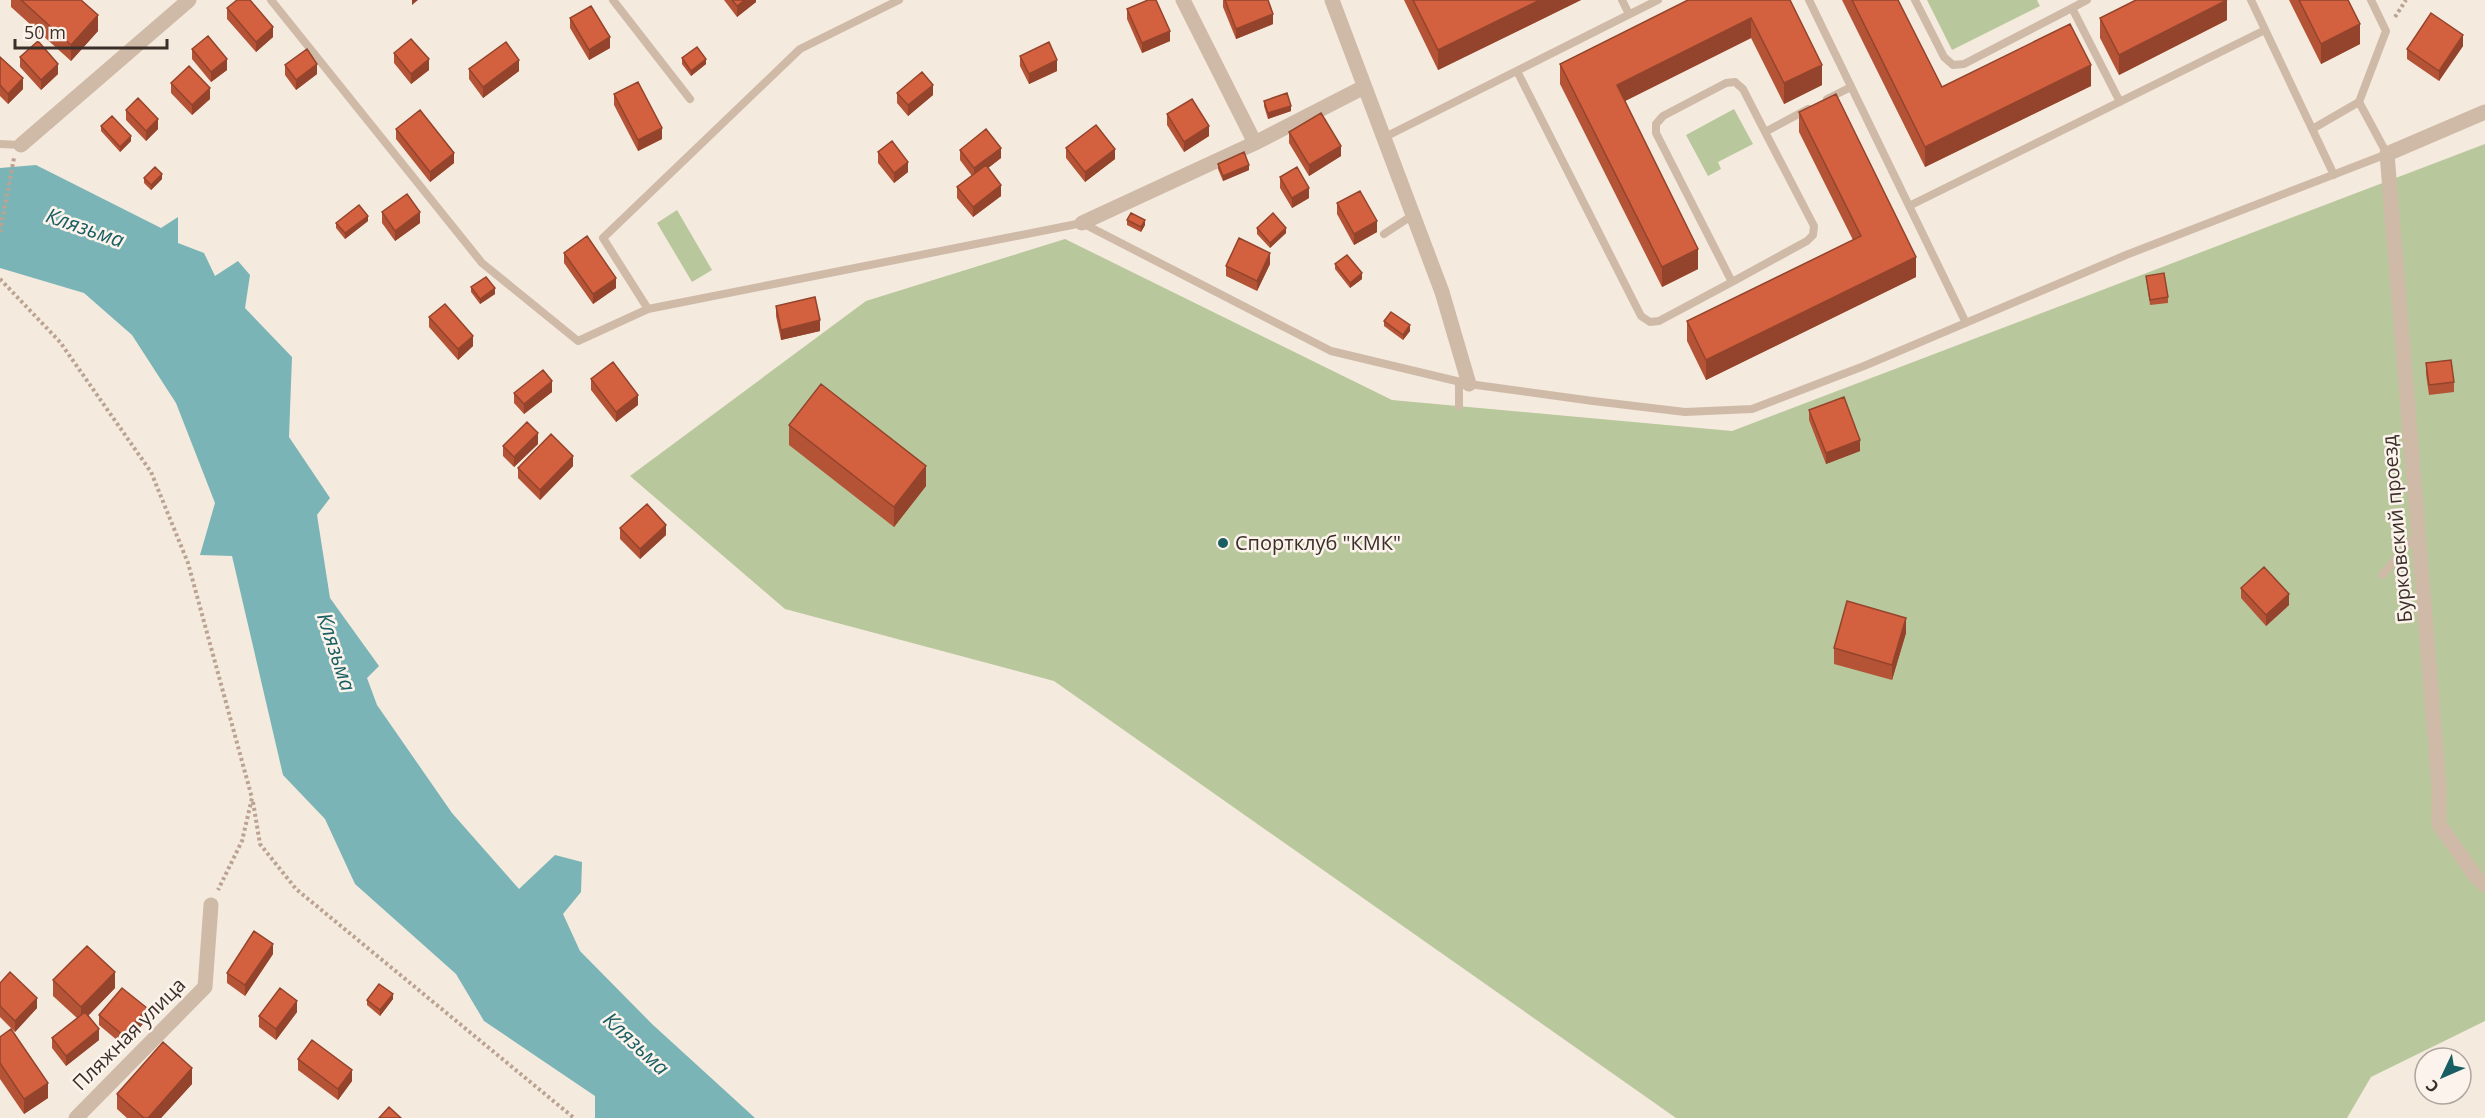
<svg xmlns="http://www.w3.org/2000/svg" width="2485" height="1118" font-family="'Open Sans',sans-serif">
<rect width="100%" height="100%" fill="#f5eade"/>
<path fill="#b9c79c" d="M1927,0H2037L2040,6L1952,50Z
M1734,109L1753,144L1718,162L1721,169L1708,176L1686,135Z
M2485,144V1021L2371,1077L2347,1118H1676L1054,681L785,609L630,476L866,301L1065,239L1392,400L1732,431Z
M677,210L712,270L692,282L657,223Z"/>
<path fill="#7ab4b6" d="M36,165L161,228L178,217V243L204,253L215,276L238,261L250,275L245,308L292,357L289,437L330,498L317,515L330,598L379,666L367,678L377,705L452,813L519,889L555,855L582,862L581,892L563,914L580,951L652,1024L755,1118H595V1096L484,1021L456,974L355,884L325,819L283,775L232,556L200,555L215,503L176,403L132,335L84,293L0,268V168Z"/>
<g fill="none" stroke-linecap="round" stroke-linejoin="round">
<path stroke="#bba392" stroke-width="4" stroke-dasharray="3 3" stroke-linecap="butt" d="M2395,17L2406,0
M0,232L14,158
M0,279L60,342L151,472L188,563L252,798L242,841L218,890
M253,802L260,844L296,889L574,1118"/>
<path stroke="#cfbaa8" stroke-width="8" d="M271,0L482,263L578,341L648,309L1082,223L1331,351L1469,384L1593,401L1685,412L1752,409L1864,366L2126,255L2387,154L2359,102L2314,128
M613,0L690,99
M1622,0L1629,14
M1809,0L1966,323
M1915,0L1944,57L1953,65L1964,64L2072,8L2120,102
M2251,0L2334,175
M2072,8L2087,0
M1517,71L1641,316L1650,322L1659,321L1732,282
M1827,99L1851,87
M2359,102L2386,31L2371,0
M1765,132L1814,226L1813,235L1807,241L1732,282L1656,133V124L1663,116L1726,83L1735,82L1743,89L1765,132L1808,109
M1383,138L1658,0
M0,144L21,145
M1909,206L2265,30
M1384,234L1413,215
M648,309L603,238L800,49L899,0
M1459,406V381
M2382,575L2417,534"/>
<path stroke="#cfbaa8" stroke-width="15" d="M1183,0L1255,143
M1332,0L1442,292L1469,384
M2485,112L2387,154L2439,786V824L2476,877L2485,885
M21,145L189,0
M1082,223L1255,143L1364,87
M76,1118L205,987L211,905"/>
</g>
<path fill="#b55336" d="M11,0H81L98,31L71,61L11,7Z
M724,0H756V2L737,17Z
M1223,0H1268L1273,24L1236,39L1223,7Z
M1404,0H1581L1438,70Z
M1790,0L1822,85L1784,104L1751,38L1625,101L1698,269L1662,287L1560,84V64Z
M1842,0H1898L1942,87L2091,86L1925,167Z
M2289,0H2348L2360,44L2321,64Z
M227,8L273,37L256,52L227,19Z
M1127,9L1170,41L1142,53L1127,19Z
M570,18L610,48L589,60L570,28Z
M2100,18L2227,20L2119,75L2100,38Z
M2463,46L2439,81L2407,59V49Z
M192,49L227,70L211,82L192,59Z
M394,53L429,70L411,84L394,63Z
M1020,56L1057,71L1029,84L1020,66Z
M0,57L23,89L8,104L0,96Z
M20,57L58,74L41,90L20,67Z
M682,58L706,64L691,76L682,64Z
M285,65L317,74L296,90L285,75Z
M469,69L519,71L483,98L469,79Z
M171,83L210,99L192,115L171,93Z
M897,93L933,95L908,116L897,103Z
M614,94L662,139L638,151L614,105Z
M1264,101L1291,111L1268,119L1264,106Z
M126,110L158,129L146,141L126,120Z
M1799,112L1916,277L1706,380L1687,341V321L1853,240L1799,132Z
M1167,114L1209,136L1184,152L1167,125Z
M101,126L131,141L120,152L101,131Z
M396,129L454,163L430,182L396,139Z
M1289,132L1341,156L1309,176L1289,143Z
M1066,148L1115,159L1085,182L1066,158Z
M960,150L1001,158L988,168L1001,196L973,217L957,198V187L972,176L960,160Z
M878,152L908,172L894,183L878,163Z
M1218,164L1249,170L1223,181L1218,169Z
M1280,177L1309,198L1292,208L1280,188Z
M144,178L162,179L151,190L144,183Z
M1337,203L1377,232L1354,245L1337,214Z
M382,212L420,223L395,241L382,223Z
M1127,220L1145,225L1141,232L1127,225Z
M368,221L345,239L336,228V223Z
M1257,228L1286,233L1270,248L1257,234Z
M564,253L616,288L593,304L564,263Z
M1270,264L1257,291L1226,276V266Z
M1335,264L1362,279L1350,288L1335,269Z
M2146,276L2168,297V303L2150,305Z
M471,287L495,294L480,304L471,292Z
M776,306L820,331L781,340L776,316Z
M429,317L473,346L458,360L429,327Z
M1384,321L1410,331L1403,340L1384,326Z
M2426,363L2454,382V392L2429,395L2426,374Z
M591,379L638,405L616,422L591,390Z
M552,392L524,414L514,403V393Z
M1809,410L1860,451L1826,464L1809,420Z
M789,425L926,486L894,527L789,445Z
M538,444L514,467L503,456V446Z
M573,466L540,500L518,478V468Z
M620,528L666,535L640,559L620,539Z
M2241,588L2289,605L2266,626L2241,598Z
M1906,633L1892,680L1834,664V648Z
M273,954L245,996L227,983V973Z
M53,980L115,988L88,1016L99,1040L66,1066L52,1048V1038L77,1018L53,996Z
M0,983L37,1008L15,1032L0,1017Z
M393,999L380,1016L367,1005V1000Z
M297,1012L276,1040L259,1027V1016Z
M99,1015L147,1019L124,1046L99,1025Z
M0,1037L48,1098L24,1114L0,1079Z
M298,1059L352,1081L338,1100L298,1070Z
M192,1084L161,1118H127L117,1109V1094Z"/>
<path fill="#94442c" d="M412,0H418L412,5Z
M745,0H756V2L737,17V6Z
M1540,0H1581L1438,70V50Z
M2227,0V20L2119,75V55Z
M1273,14V24L1236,39V29Z
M98,15V31L71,61V45Z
M1751,18V38L1617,105V85Z
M2360,24V44L2321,64V44Z
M273,27V37L256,52V42Z
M1170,31V41L1142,53V43Z
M2463,35V46L2439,81V71Z
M610,37V48L589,60V50Z
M227,59V70L211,82V72Z
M429,59V70L411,84V74Z
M706,59V64L691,76V71Z
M519,60V71L483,98V87Z
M1057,60V71L1029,84V74Z
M58,64V74L41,90V80Z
M317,64V74L296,90V80Z
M1822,65V85L1784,104V83Z
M2091,65V86L1925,167V147Z
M23,78V89L8,104V94Z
M933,85V95L908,116V105Z
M210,88V99L192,115V105Z
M1291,106V111L1268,119V113Z
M158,119V129L146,141V131Z
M1209,126V136L1184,152V142Z
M662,128V139L638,151V140Z
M131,136V141L120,152V147Z
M1341,146V156L1309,176V165Z
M1001,148V158L974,179V168Z
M1115,149V159L1085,182V172Z
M454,153V163L430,182V172Z
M908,162V172L894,183V173Z
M1249,165V170L1223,181V176Z
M162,174V179L151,190V185Z
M1001,185V196L973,217V207Z
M1309,188V198L1292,208V198Z
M420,212V223L395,241V231Z
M368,216V221L345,239V233Z
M1145,220V225L1141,232V227Z
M1377,221V232L1354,245V234Z
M1286,228V233L1270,248V243Z
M1698,249V269L1662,287V267Z
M1270,253V264L1257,291V281Z
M1916,257V277L1706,380V360Z
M1362,273V279L1350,288V283Z
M616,278V288L593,304V294Z
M495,288V294L480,304V299Z
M820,320V331L781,340V330Z
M1410,325V331L1403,340V335Z
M473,336V346L458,360V349Z
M552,381V392L524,414V404Z
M638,395V405L616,422V412Z
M538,433V444L514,467V457Z
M1860,440V451L1826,464V453Z
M573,456V466L540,500V490Z
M926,466V486L894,527V507Z
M666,525V535L640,559V549Z
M2289,594V605L2266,626V615Z
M1906,618V633L1892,680V665Z
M273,944V954L245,996V985Z
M115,972V988L81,1023V1007Z
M393,994V999L380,1016V1010Z
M37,998V1008L15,1032V1021Z
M297,1001V1012L276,1040V1029Z
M147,1008V1019L124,1046V1036Z
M99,1029V1040L66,1066V1056Z
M192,1068V1084L161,1118H148Z
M352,1070V1081L338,1100V1089Z
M48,1083V1098L24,1114V1099Z"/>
<path fill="#d3613f" stroke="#94442c" stroke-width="1.5" d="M21,0H81L98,15L71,45Z
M237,0H250L273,27L256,42L227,8Z
M732,0H745L737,6Z
M1148,0H1156L1170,31L1142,43L1127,9Z
M1225,0H1268L1273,14L1236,29Z
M1413,0H1540L1438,50Z
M1688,0H1790L1822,65L1784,83L1751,18L1617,85L1698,249L1662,267L1560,64Z
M1852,0H1898L1942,87L2070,24L2091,65L1925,147Z
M2136,0H2227L2119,55L2100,18Z
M2299,0H2348L2360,24L2321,44Z
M591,6L610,37L589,50L570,18Z
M2431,13L2463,35L2439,71L2407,49Z
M208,36L227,59L211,72L192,49Z
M411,39L429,59L411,74L394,53Z
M38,41L58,64L41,80L20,57Z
M506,42L519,60L483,87L469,69Z
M1049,42L1057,60L1029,74L1020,56Z
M697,47L706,59L691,71L682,58Z
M307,49L317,64L296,80L285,65Z
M0,57L23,78L8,94L0,85Z
M189,66L210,88L192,105L171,83Z
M922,72L933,85L908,105L897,93Z
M638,82L662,128L638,140L614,94Z
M1287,93L1291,106L1268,113L1264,101Z
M1836,94L1916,257L1706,360L1687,321L1861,236L1799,112Z
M138,98L158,119L146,131L126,110Z
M1192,99L1209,126L1184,142L1167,114Z
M420,110L454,153L430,172L396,129Z
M1321,113L1341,146L1309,165L1289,132Z
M112,116L131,136L120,147L101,126Z
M1096,125L1115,149L1085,172L1066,148Z
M986,129L1001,148L974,168L960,150Z
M892,141L908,162L894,173L878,152Z
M1244,152L1249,165L1223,176L1218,164Z
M986,165L1001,185L973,207L957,187Z
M155,167L162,174L151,185L144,178Z
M1297,167L1309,188L1292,198L1280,177Z
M1360,191L1377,221L1354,234L1337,203Z
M407,194L420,212L395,231L382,212Z
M359,205L368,216L345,233L336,223Z
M1131,213L1145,220L1141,227L1127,220Z
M1273,213L1286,228L1270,243L1257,228Z
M587,236L616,278L593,294L564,253Z
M1239,238L1270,253L1257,281L1226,266Z
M1347,255L1362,273L1350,283L1335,264Z
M2164,273L2168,297L2150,300L2146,276Z
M486,277L495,288L480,299L471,287Z
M815,297L820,320L781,330L776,306Z
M445,304L473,336L458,349L429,317Z
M1391,312L1410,325L1403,335L1384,321Z
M2451,360L2454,382L2429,385L2426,363Z
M613,362L638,395L616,412L591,379Z
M543,370L552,381L524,404L514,393Z
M821,384L926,466L894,507L789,425Z
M1844,397L1860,440L1826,453L1809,410Z
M527,422L538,433L514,457L503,446Z
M551,434L573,456L540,490L518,468Z
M647,504L666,525L640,549L620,528Z
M2264,567L2289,594L2266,615L2241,588Z
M1847,601L1906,618L1892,665L1834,648Z
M254,931L273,944L245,985L227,973Z
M87,946L115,972L81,1007L53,980Z
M10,972L37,998L15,1021L0,1006V983Z
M379,984L393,994L380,1010L367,1000Z
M122,988L147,1008L124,1036L99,1015Z
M280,988L297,1001L276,1029L259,1016Z
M85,1012L99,1029L66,1056L52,1038Z
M11,1029L48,1083L24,1099L0,1063V1037Z
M312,1040L352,1070L338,1089L298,1059Z
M163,1042L192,1068L148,1118H144L117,1094Z
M389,1107L401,1118H379Z"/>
<circle fill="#195e62" stroke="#fcf4ec" stroke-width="2" cx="1223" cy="543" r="6"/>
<g text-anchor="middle" stroke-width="5" stroke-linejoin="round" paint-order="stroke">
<g font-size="20" fill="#3b2f29" stroke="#fcf4ec">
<text transform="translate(2397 529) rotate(-95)" y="7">Бурковский проезд</text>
<text transform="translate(129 1034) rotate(-45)" y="7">Пляжная улица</text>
</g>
<g font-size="20" fill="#3b2f29" stroke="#fcf4ec" text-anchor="start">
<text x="1235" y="550">Спортклуб "КМК"</text>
</g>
<g font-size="21" font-style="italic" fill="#195e62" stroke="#fcf4ec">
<text transform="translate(85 228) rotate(19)" y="7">Клязьма</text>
<text transform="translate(336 652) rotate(72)" y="7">Клязьма</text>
<text transform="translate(636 1044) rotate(43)" y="7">Клязьма</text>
</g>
</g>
<g transform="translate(2443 1076) rotate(226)"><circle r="28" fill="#fcf4ec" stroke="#afa59e" stroke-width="1.5"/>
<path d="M0-4.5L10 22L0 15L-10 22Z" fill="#195e62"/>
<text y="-9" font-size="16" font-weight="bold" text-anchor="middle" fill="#3b2f29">С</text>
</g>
<path d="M15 39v9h152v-9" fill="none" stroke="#3b2f29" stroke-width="3"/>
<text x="24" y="39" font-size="18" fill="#3b2f29" stroke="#fcf4ec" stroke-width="4.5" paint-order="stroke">50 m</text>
</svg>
